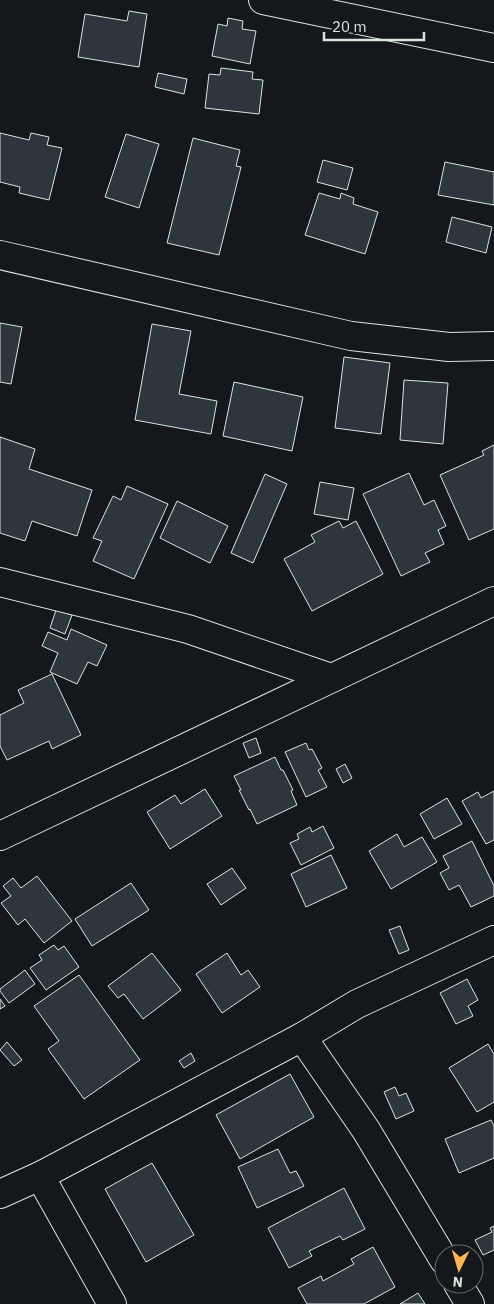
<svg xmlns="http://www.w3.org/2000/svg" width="494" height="1304" viewBox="0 0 494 1304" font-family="'IBM Plex Sans',sans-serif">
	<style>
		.building { fill: #2c363c; stroke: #d8e6dc }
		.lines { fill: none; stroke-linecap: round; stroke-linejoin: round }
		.street-casing { stroke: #d8e6dc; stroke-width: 30 }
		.secondary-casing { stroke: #d8e6dc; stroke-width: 30 }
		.street { stroke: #14181c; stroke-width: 28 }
		.secondary { stroke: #14181c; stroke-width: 28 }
	</style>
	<rect width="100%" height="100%" fill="#14181c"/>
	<g class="building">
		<path d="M129,11l18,3 -8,53 -61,-10 7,-43 42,7z"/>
		<path d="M228,18l15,3 -1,8 14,2 -6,33 -38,-8 6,-32 9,2z"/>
		<path d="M221,68l32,4 -1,7 11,1 -4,34 -54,-6 4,-34 11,1z"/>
		<path d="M158,73l29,6 -3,15 -29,-7z"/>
		<path d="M0,133l29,7 2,-7 18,4 -2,8 15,3 -13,52 -30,-7 1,-6 -20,-5z"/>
		<path d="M126,134l33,10 -20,64 -34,-11z"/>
		<path d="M193,138l47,12 -4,16 5,1 -22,88 -52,-12z"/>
		<path d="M323,160l30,8 -6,22 -30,-8z"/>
		<path d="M445,162l49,10v33l-56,-10z"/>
		<path d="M319,193l21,6 1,-6 13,5 -1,6 25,8 -13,42 -60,-19z"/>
		<path d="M452,217l40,10 -6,26 -40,-11z"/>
		<path d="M0,323l22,4 -11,57 -11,-2z"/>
		<path d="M152,324l39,7 -12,63 38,7 -6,33 -76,-14z"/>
		<path d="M344,357l46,6 -9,71 -46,-6z"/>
		<path d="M404,380l44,3 -5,61 -43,-4z"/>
		<path d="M234,382l69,15 -11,54 -69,-15z"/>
		<path d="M0,437l35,12 -6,20 63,21 -15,46 -45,-15 -7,20 -25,-8z"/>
		<path d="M494,445v84l-25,11 -29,-65 44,-20 -2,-4z"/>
		<path d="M409,473l15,32 10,-5 12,26 -8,4 6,14 -19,9 5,9 -29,14 -38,-82z"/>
		<path d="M265,474l22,10 -34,79 -22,-10z"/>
		<path d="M320,482l34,6 -6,32 -34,-6z"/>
		<path d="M127,486l41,18 -34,75 -41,-18 9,-20 -9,-3 20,-42 8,4z"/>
		<path d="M177,501l51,25 -18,37 -50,-25z"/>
		<path d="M339,521l4,7 13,-7 27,53 -71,37 -28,-52 31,-17 -4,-7z"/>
		<path d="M56,610l16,5 -7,19 -15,-6z"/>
		<path d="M71,629l36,16 -10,21 -9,-4 -11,22 -27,-12 8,-19 -16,-7 6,-14 19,8z"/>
		<path d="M52,674l29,61 -29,14 -3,-8 -42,19 -7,-14v-31l24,-12 -6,-13z"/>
		<path d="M256,738l5,15 -12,5 -6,-15z"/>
		<path d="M306,743l3,7 3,-1 10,19 -4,2 9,17 -21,10 -21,-45z"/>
		<path d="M275,757l6,13h2l10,20 -2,1 6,14 -40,19 -7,-15 -1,1 -10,-20h2l-7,-14z"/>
		<path d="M345,764l7,14 -9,5 -7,-14z"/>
		<path d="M205,789l17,27 -52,33 -23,-37 28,-17 6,9z"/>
		<path d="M494,791v49l-8,4 -24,-43 16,-9 3,6z"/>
		<path d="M447,798l15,26 -28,15 -14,-25z"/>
		<path d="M323,826l11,22 -33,17 -11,-22 9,-4 -2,-5 13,-7 2,5z"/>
		<path d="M397,834l7,13 18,-10 15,25 -46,27 -22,-38z"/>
		<path d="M472,841l22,45v10l-23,11 -12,-22 -10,5 -9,-17 9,-5 -6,-12z"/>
		<path d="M331,855l16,33 -41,19 -15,-33z"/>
		<path d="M232,868l14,20 -25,17 -14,-21z"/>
		<path d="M37,876l35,45 -28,22 -19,-24 -7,6 -17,-22 10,-7 -8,-10 10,-8 8,10z"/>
		<path d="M131,883l18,27 -57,36 -17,-27z"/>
		<path d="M400,926l9,24 -10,4 -10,-24z"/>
		<path d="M54,945l4,5 6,-4 15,21 -33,23 -16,-22 12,-8 -3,-5z"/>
		<path d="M152,953l29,37 -38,29 -19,-25 -6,4 -10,-12z"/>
		<path d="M227,953l14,22 7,-5 12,17 -38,26 -26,-39z"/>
		<path d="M25,970l10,14 -26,19 -9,-12v-2z"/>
		<path d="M79,975l61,85 -56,39 -36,-50 11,-8 -25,-35z"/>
		<path d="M467,979l11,21 -10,6 5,10 -17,8 -16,-31z"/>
		<path d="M0,999l5,7 -5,3z"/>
		<path d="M7,1042l15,18 -8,6 -14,-16z"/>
		<path d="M488,1044l6,10v48l-17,10 -28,-44z"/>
		<path d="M191,1053l4,8 -11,7 -5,-7z"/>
		<path d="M290,1074l24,43 -74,42 -24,-44z"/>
		<path d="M395,1087l4,9 7,-3 8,18 -18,8 -12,-27z"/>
		<path d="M491,1120l3,6v32l-35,15 -14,-34z"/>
		<path d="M278,1149l12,24 6,-2 8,15 -47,22 -19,-41z"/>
		<path d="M152,1163l42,72 -48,27 -41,-73z"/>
		<path d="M344,1188l21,41 -22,11 -3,-4 -31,15 3,5 -23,12 -21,-40z"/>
		<path d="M494,1226v24l-11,5 -8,-15 17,-8 -2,-4z"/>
		<path d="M373,1247l22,40 -31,17h-57l-9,-16 23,-12 2,5 31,-17 -3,-5z"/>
		<path d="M418,1293l7,11h-25z"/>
	</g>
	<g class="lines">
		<g class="street-casing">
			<g id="street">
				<path d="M263,0l231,48"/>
				<path d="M0,255l351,81 98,11 45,-1"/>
				<path d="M0,582l188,47 143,49"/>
				<path d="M302,1037l64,93 78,130"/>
				<path d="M40,1176l72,128"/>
				<path d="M0,1194l40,-18 262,-139 55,-33 137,-64"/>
				<path d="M458,1284l12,20"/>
			</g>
		</g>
		<g class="secondary-casing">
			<path id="secondary" d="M0,836l494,-235"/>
		</g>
		<use href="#street" class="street"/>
		<use href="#secondary" class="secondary"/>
	</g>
	<g transform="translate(459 1269) rotate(185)"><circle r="24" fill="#14181c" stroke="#626a69"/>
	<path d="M0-4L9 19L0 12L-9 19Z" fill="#ffb74d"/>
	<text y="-8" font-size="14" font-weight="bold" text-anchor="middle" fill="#d8e6dc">N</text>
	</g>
	<path d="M324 32v8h100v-8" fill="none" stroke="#d8e6dc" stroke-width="2.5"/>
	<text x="332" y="32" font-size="15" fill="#d8e6dc" stroke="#14181c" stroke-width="4" paint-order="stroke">20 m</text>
</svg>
